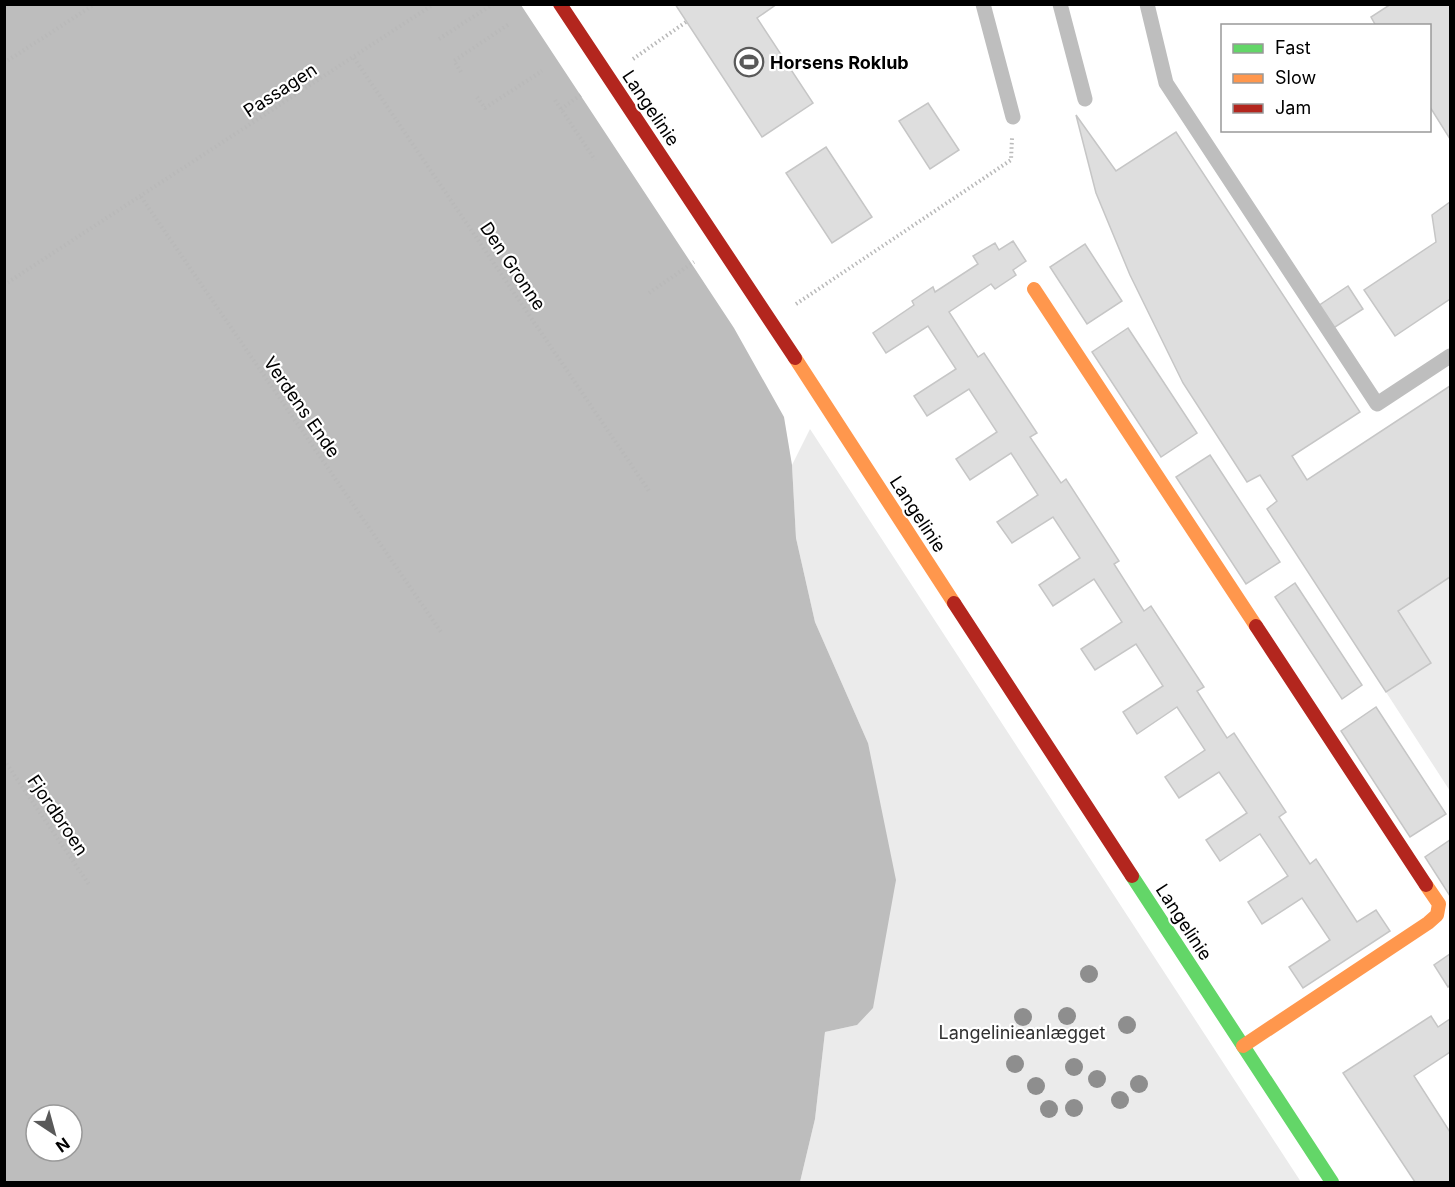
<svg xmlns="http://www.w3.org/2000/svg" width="1455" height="1187" viewBox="0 0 1455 1187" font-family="Inter,sans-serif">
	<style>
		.green { fill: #ebebeb }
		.water { fill: #bdbdbd; fill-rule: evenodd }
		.building { fill: #dedede; stroke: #c6c6c6; stroke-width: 1.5 }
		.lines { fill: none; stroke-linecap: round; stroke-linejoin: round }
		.path { stroke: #b9b9b9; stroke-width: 4; stroke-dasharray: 1.5 3; stroke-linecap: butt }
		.lane { stroke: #bebebe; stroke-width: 15 }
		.fast { stroke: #63d668; stroke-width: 14 }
		.slow { stroke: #ff974d; stroke-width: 14 }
		.jam { stroke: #b3261e; stroke-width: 14 }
		.tree { fill: #8e8e8e }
		.labels { text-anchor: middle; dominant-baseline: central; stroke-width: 4.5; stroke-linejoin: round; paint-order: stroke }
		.poi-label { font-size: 18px; font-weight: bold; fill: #000; stroke: #fff; text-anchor: start }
		.street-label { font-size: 18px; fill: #000; stroke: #fff }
		.park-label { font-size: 18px; fill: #313131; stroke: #fff }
	</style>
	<rect width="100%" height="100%" fill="#fff"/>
	<g class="green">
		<path d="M810,429l491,753h-501l15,-63 10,-87 32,-7 11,-282 -53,-121 -19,-84 -4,-73z"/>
		<path d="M1450,577v214l-64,-99 45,-29 -33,-52z"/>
	</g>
	<path class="water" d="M5,4l516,1 213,323 50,89 8,48 4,73 19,84 53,121 28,137 -23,128 -16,17 -32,7 -10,87 -15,63h-795zM36,1115h36v36h-36z"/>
	<g class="building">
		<path d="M675,4h102l-20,14 56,85 -51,34z"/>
		<path d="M1391,4h59v135l-20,-32v-81h-54l-5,-9z"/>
		<path d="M928,103l31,47 -29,19 -31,-48z"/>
		<path d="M1076,115l40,56 60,-39 184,280 -68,44 15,24 143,-94v191l-52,34 33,52 -45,29 -119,-183 10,-8 -17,-26 -13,7 -64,-99 -53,-108 -34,-82z"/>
		<path d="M826,147l46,70 -40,26 -46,-70z"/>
		<path d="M1450,202v97l-55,37 -31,-46 72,-48 -4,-27z"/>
		<path d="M1013,241l13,20 -13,9 3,5 -21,14 -4,-5 -42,28 29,45 6,-4 53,80 -7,4 31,46 5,-4 53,82 -5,3 30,47 7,-5 53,81 -7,4 30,47 7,-5 52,79 -7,5 31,47 6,-5 41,63 19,-12 14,21 -87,57 -14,-21 41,-27 -28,-42 -40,26 -14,-22 40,-26 -28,-42 -40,27 -14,-21 41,-27 -28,-41 -40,26 -14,-21 40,-27 -28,-43 -40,27 -14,-22 40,-26 -27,-42 -41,26 -14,-21 41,-27 -28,-43 -41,27 -14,-21 41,-27 -27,-41 -41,26 -15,-21 41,-27 -27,-42 -41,27 -14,-21 41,-27 -28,-43 -42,27 -13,-20 42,-27 -28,-43 -42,27 -13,-20 41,-28 -2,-4 21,-14 2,5 43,-28 -5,-8 22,-13 4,7z"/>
		<path d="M1085,244l37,57 -35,23 -37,-57z"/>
		<path d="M1348,286l15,23 -31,20 -14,-23z"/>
		<path d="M1128,328l69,105 -36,24 -69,-105z"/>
		<path d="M1210,455l70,107 -34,22 -70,-107z"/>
		<path d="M1295,583l67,102 -20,14 -67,-102z"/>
		<path d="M1376,707l70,107 -36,23 -69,-106z"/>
		<path d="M1450,840v56l-25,-39z"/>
		<path d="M1450,954v31l-2,2 -14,-22z"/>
		<path d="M1431,1016l7,11 12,-8v33l-36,24 36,56v50h-35l-72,-109z"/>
	</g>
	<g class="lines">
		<g class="path">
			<path d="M439,39l54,-35"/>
			<path d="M354,58l295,433"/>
			<path d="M633,59l53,-37"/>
			<path d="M4,63l91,-59"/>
			<path d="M461,72l-7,-11 55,-37"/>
			<path d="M477,97l8,11 57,-37"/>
			<path d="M555,100l40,60"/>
			<path d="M561,109l21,-15"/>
			<path d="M141,197l300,435"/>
			<path d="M4,285l430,-281"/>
			<path d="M649,293l45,-31"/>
			<path d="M796,304l215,-144 1,-22"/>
			<path d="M4,760l86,126"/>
		</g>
		<g class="lane">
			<path d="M983,4l30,113"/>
			<path d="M1060,4l25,95"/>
			<path d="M1147,4l19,79 211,321 73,-48"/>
		</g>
		<path class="fast" d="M1132,876l200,306"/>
		<g class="slow">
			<path d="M1034,289l222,337"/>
			<path d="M795,358l159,245"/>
			<path d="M1243,1046l185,-123 9,-8 2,-11 -13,-19"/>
		</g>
		<g class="jam">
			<path d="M560,4l235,354"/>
			<path d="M954,603l178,273"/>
			<path d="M1256,626l170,259"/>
		</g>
	</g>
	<g class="tree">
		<circle cx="1089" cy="974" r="9"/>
		<circle cx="1067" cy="1016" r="9"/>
		<circle cx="1023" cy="1017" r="9"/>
		<circle cx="1127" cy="1025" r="9"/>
		<circle cx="1015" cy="1064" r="9"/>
		<circle cx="1074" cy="1067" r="9"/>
		<circle cx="1097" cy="1079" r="9"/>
		<circle cx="1139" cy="1084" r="9"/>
		<circle cx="1036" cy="1086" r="9"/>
		<circle cx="1120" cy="1100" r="9"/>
		<circle cx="1074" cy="1108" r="9"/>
		<circle cx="1049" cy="1109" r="9"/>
	</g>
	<defs>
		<g id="stadium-ring" transform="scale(1.5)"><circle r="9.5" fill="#fff" stroke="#595959" stroke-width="1.5"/><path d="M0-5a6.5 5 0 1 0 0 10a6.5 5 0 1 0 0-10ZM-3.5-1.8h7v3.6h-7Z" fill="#595959"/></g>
	</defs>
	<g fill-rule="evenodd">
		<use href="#stadium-ring" x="749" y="62"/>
	</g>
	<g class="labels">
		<g class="poi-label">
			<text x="770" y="62">Horsens Roklub</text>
		</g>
		<g class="street-label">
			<text transform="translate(280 90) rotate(-33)">Passagen</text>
			<text transform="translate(651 108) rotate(56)">Langelinie</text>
			<text transform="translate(513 266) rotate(56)">Den Gronne</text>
			<text transform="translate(302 407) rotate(55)">Verdens Ende</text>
			<text transform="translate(918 514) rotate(57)">Langelinie</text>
			<text transform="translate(58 815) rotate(56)">Fjordbroen</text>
			<text transform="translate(1184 922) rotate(57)">Langelinie</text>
		</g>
		<g class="park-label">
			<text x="1022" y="1032">Langelinieanlægget</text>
		</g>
	</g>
	<rect width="1455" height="1187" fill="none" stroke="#000000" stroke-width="12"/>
	<rect x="1221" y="24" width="210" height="108" fill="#ffffff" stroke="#999999" stroke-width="1.5"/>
	<rect x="1233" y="44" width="30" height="9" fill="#63d668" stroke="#999999" stroke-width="1.5"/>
	<text x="1275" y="54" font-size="18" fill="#000000">Fast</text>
	<rect x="1233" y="74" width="30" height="9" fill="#ff974d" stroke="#999999" stroke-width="1.5"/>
	<text x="1275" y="84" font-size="18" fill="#000000">Slow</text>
	<rect x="1233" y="104" width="30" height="9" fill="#b3261e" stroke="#999999" stroke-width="1.5"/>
	<text x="1275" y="114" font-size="18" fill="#000000">Jam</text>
	<g transform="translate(54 1133) rotate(144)"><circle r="28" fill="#ffffff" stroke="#999999" stroke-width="1.5"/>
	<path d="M0-4.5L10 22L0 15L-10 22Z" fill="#595959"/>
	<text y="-9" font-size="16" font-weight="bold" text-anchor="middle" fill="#000000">N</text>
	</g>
</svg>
